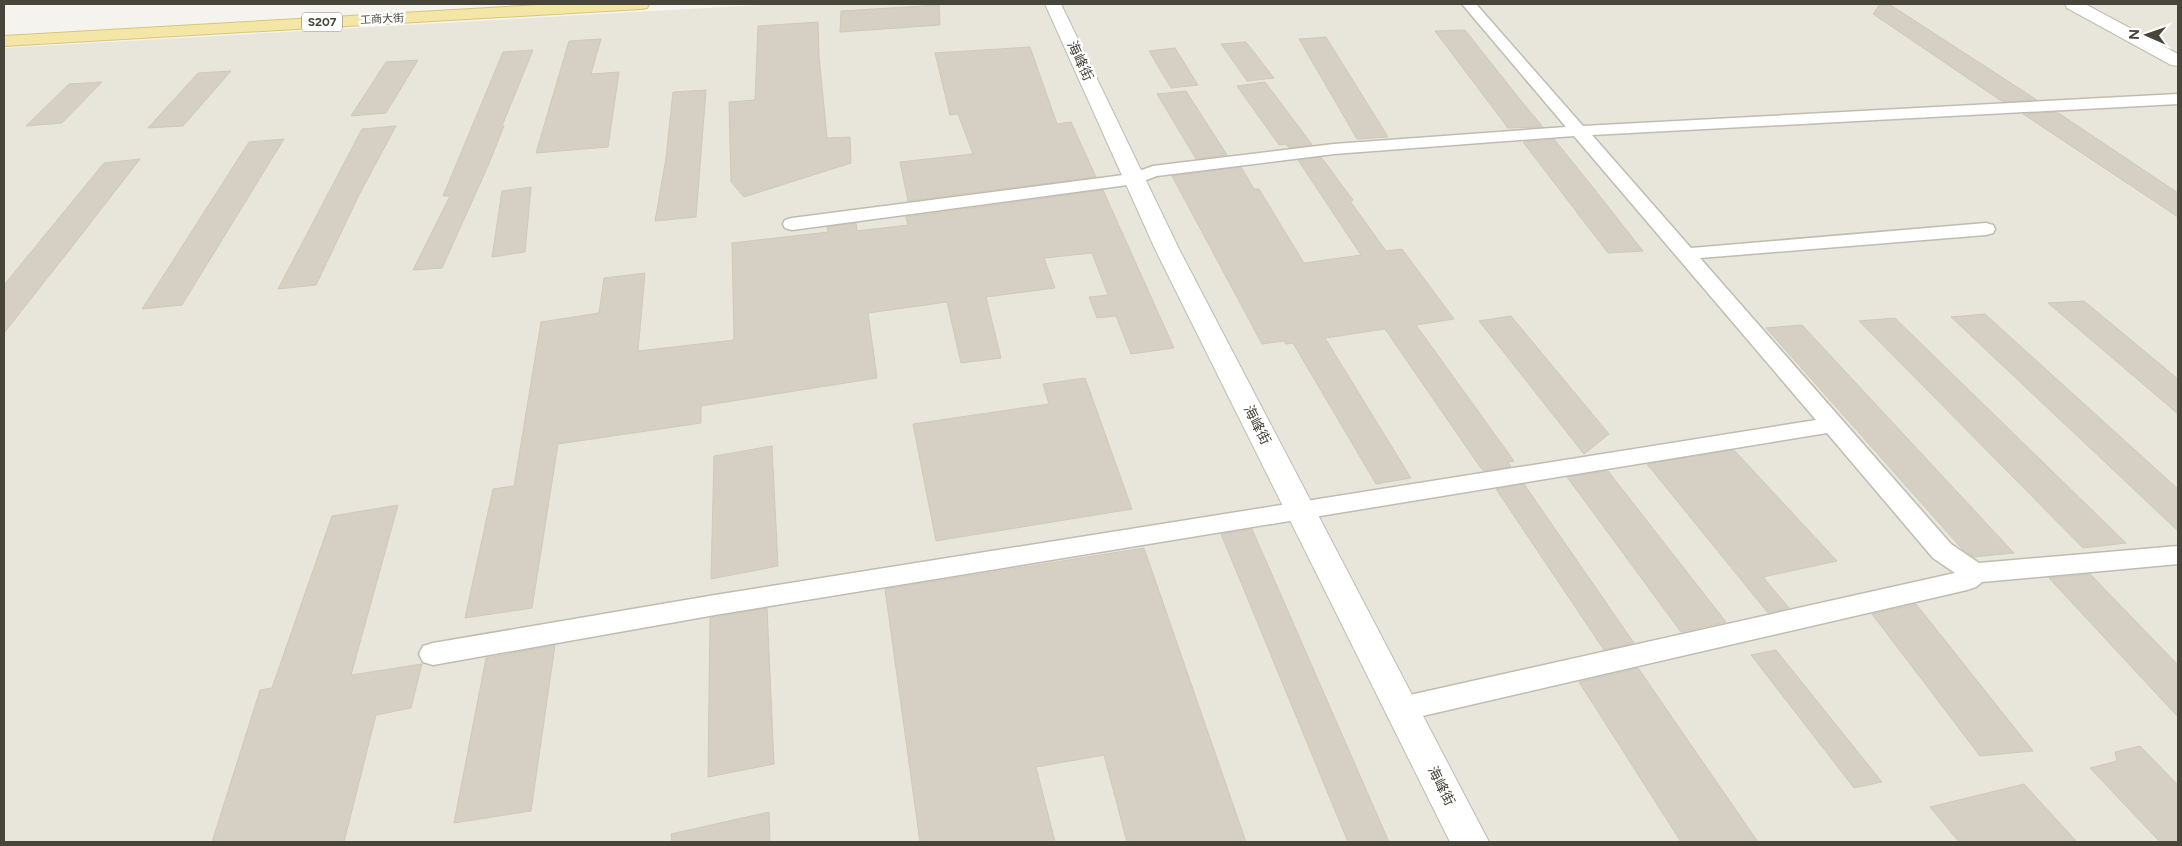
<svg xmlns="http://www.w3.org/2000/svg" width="2182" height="846" viewBox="0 0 2182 846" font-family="Figtree,'Noto Sans SC',sans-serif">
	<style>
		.residential { fill: #e8e5db }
		.building { fill: #d5d0c3; stroke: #cfc9b7 }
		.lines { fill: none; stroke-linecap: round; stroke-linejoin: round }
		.minor-casing { stroke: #bfbcb0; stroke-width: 3 }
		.tertiary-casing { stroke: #bfbcb0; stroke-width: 2 }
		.primary-casing { stroke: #d8c678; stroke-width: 2 }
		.minor { fill: #fff; fill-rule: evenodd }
		.tertiary { fill: #fff; fill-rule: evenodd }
		.primary { fill: #f4e6a7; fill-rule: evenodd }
		.labels { text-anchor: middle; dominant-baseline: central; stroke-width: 5; stroke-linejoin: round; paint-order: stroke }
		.far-street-label { font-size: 11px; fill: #48453b; stroke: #fff }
		.shield { fill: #fff; stroke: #7f7d76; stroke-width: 1 }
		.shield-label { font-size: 12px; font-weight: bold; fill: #48453b }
		.street-label { font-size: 14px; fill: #48453b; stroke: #fff }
	</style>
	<rect width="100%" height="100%" fill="#f5f3ed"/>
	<path class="residential" d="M777,4h1401v838h-2174v-794z"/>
	<g class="building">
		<path d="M1880,4h9l148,96 -34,2 -130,-88z"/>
		<path d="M939,5l1,20 -100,7 1,-21z"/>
		<path d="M818,22l1,34 8,82 23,-1 1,26 -107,34 -13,-15 -2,-80 26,-2 3,-74z"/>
		<path d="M1465,30l57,72 21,25 -35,1 -73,-97z"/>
		<path d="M1326,37l62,100 -31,2 -58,-100z"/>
		<path d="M601,39l-10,35 28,-2 -11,75 -72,6 33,-112z"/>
		<path d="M1246,42l28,36 -27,3 -26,-37z"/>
		<path d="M1030,47l27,77 14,-2 25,55 -188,24 -8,-39 73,-8 -15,-40 -8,1 -15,-62z"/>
		<path d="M1175,48l23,37 -27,3 -22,-37z"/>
		<path d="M533,50l-31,76h2l-16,40 -46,102 -29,2 37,-74h-7l60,-144z"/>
		<path d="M418,60l-32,53 -35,3 35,-54z"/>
		<path d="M231,71l-48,55 -35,2 50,-55z"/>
		<path d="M102,82l-40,41 -36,3 43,-42z"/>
		<path d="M1265,82l46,61 1,2 -23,3 -3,-4 -7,1 -42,-59z"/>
		<path d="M706,90l-10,127 -41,4 11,-63 7,-66z"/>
		<path d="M1186,91l41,64 -31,4 -39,-65z"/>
		<path d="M2057,112l121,81v24l-155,-103z"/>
		<path d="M396,126l-36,67 -44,92 -38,4 84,-160z"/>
		<path d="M284,139l-102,166 -40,4 107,-167z"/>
		<path d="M1554,139l41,51 48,61 -35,2 -85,-111z"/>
		<path d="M1321,157l32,43 -3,1 36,50 16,-2 52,70 -38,6 98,136 -6,1 3,5 -27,4 -4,-4 -95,-138 -60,9 86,140 -35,6 -83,-141 -7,1 -2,-3 -22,3 -90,-168 69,-9 13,22h5l45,74 57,-8 -63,-95z"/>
		<path d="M140,159l-69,89 -67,85v-48l100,-122z"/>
		<path d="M531,187l-6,65 -33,5 10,-66z"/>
		<path d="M1103,190l71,158 -43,6 -15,-38 -19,2 -8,-21 19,-2 -16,-42 -48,5 11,30 -69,9 15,61 -40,5 -14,-61 -79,11 9,65 -176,28v17l-143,21 -26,164 -67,10 28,-129 21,-3 27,-164 58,-9 5,-35 41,-5 -7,78 96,-11 -2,-97 96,-11 -1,-5 29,-4 1,8 51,-6 -2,-8z"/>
		<path d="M2084,301l94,78v35l-130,-111z"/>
		<path d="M1985,314l193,175v42l-227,-214z"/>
		<path d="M1511,316l98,118 -25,20 -105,-133z"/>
		<path d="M1895,318l231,225 -43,5 -224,-227z"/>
		<path d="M1802,325l212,228 -40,4 -11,-7 -197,-222z"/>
		<path d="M1085,378l47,131 -196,32 -23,-117 136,-20 -6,-20z"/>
		<path d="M772,446l6,120 -67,13 3,-123z"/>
		<path d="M1734,450l103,111 -74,16 26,31 -21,5 -121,-149z"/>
		<path d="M1608,471l118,151 -45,10 -114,-155z"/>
		<path d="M1524,484l110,159 -30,7 -108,-161z"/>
		<path d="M398,505l-47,170 71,-11 -11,44 -35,7 -32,127h-132l48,-152 12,-2 60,-172z"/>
		<path d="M1252,529l137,313h-41l-127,-308z"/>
		<path d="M1144,548l102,294h-119l-23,-87 -68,12 19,75h-135l-35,-253z"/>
		<path d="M2090,574l88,91v52l-129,-139z"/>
		<path d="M1916,604l117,147 -53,5 -108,-142z"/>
		<path d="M767,608l7,156 -66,13 2,-159z"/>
		<path d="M555,645l-24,166 -77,12 32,-165z"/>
		<path d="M1776,650l106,132 -28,6 -103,-133z"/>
		<path d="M1638,668l120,174h-77l-102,-160z"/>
		<path d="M2140,746l38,39v57h-18l-70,-74 27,-7 -2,-9z"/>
		<path d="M2024,784l53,58h-118l-29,-35z"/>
		<path d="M769,812l1,30h-98l-1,-8z"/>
	</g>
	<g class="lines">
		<g class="minor-casing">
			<path id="minor" d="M1462,4h14l107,122 595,-32v10l-586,31 99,113 295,-25 7,2 2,4 -2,4 -7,2 -286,23 251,286 28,19 199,-17v18l-196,18 -6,5 -9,3 -566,131 -10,-4 -4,-8 4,-8 10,-4 554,-124 -22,-15 -106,-125 -1112,182 -282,50 -10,-3 -4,-8 4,-8 10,-3 282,-48 1101,-175 -242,-284 -240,18 -177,22 -22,8 -343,46 -7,-2 -2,-4 2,-4 7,-2 339,-44 22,-8 181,-22 232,-17z"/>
		</g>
		<g class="tertiary-casing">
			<g id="tertiary">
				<path d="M1045,4h16l118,245 310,593h-39l-295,-593z"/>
				<path d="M2065,4h20l93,50v12l-7,-1 -104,-57z"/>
			</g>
		</g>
		<g class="primary-casing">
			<path id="primary" d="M557,4h92l-2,4 -6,1 -637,37v-10z"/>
		</g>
		<use href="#minor" class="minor"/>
		<use href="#tertiary" class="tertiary"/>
		<use href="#primary" class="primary"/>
	</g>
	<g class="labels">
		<g class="far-street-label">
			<text transform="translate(382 19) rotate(-3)">工商大街</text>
		</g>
		<rect class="shield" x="302" y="12.5" width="40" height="19" rx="4"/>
		<g class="shield-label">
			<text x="322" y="22">S207</text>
		</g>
		<g class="street-label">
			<text transform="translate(1080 61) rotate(65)">海峰街</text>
			<text transform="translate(1257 425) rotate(63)">海峰街</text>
			<text transform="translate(1441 786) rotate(63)">海峰街</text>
		</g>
	</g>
	<rect width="2182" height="846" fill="none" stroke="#48453b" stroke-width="10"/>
	<g transform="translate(2147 35) rotate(272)" stroke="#ffffff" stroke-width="4" paint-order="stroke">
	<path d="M0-4L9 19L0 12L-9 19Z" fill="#48453b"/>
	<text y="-8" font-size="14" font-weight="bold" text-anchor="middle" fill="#48453b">N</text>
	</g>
</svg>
